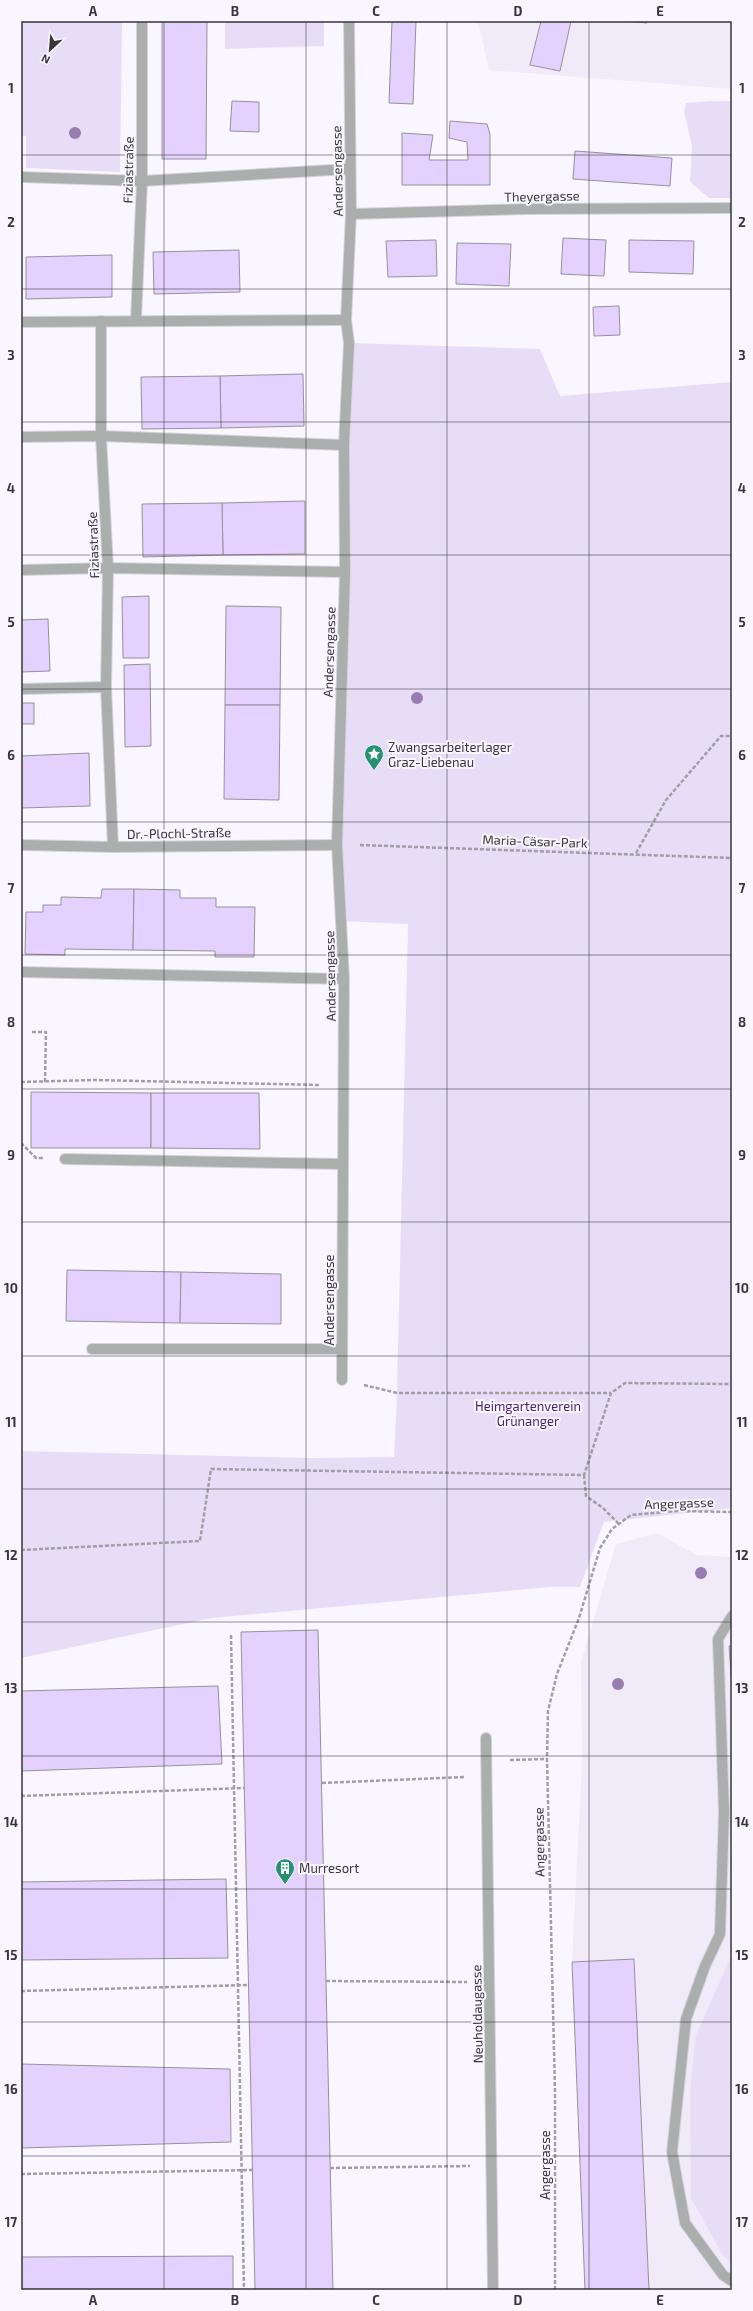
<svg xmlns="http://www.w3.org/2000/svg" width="753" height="2311" viewBox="0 0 753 2311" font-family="'Exo 2',sans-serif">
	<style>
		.built { fill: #f0eaf9 }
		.green { fill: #e8ddf7 }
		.building { fill: #e4d1fe; stroke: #959299 }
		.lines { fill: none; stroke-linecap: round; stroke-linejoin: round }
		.lane-casing { stroke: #d7d3db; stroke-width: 12 }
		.street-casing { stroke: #d7d3db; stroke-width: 12 }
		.path { stroke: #a19ea4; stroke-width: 2.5; stroke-dasharray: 4 2; stroke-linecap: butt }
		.lane { stroke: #aaaeac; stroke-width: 10 }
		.street { stroke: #aaaeac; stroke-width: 10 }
		.tree { fill: #987eaf }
		.grid { fill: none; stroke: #383639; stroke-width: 1; stroke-opacity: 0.55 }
		.labels { text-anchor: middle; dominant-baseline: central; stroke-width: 4; stroke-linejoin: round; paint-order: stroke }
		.street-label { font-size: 13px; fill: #383639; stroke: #faf6ff }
		.poi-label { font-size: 13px; fill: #383639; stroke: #faf6ff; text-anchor: start }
		.park-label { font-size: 13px; fill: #471b6e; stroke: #faf6ff }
		.neatline { fill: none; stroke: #383639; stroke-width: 1.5 }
		.grid-label { font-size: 13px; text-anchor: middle; font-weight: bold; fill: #383639 }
	</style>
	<rect width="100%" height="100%" fill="#faf6ff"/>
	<g class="built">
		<path d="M478,21h254v68l-243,-19z"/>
		<path d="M657,1533l40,22 35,2v733h-147l-13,-328 10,-199 -1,-101 35,-118z"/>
	</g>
	<g class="green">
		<path d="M21,21h101l-2,151 -94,-4v-32h-5z"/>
		<path d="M225,21h99v25l-99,3z"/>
		<path d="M711,101h21v97h-23l-19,-16 2,-36 -8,-34 2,-9z"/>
		<path d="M349,343l191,6 20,47 172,-14v1126l-128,14 -24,65h-30l-338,31 -191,40v-207l289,7 84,-1 3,-64 11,-469 -67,-3 -4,-76z"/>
		<path d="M731,1957h1v306l-10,-9 -31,-56 -1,-106 6,-57z"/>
	</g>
	<g class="building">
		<path d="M162,21h45l-1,138h-44z"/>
		<path d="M392,21h24l-3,83 -24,-1z"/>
		<path d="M541,21h30l-11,50 -30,-6z"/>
		<path d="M625,21h22v2z"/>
		<path d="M232,101l27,1v30l-29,-1z"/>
		<path d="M450,121l37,3 3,10v51h-88v-52l31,2 -4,25h39l-1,-18 -18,-4z"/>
		<path d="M575,151l97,7 -2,28 -97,-7z"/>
		<path d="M563,238l43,2 -2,36 -43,-2z"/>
		<path d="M436,240l1,36 -49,1 -2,-36z"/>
		<path d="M629,240l65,1 -1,33 -64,-2z"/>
		<path d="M457,243l54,1 -2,42 -53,-2z"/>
		<path d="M239,250l1,42 -86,2 -1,-42z"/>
		<path d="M112,255v42l-86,2v-42z"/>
		<path d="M619,306l1,29 -26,1 -1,-29z"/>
		<path d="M303,374l1,52 -83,2 -1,-52z"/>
		<path d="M220,376l1,52 -79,1 -1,-52z"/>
		<path d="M305,501v53l-82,1 -1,-52z"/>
		<path d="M222,503l1,52 -80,2 -1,-53z"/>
		<path d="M149,596v62h-26l-1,-61z"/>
		<path d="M226,606l55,1 -1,98h-55z"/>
		<path d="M48,619l2,52 -29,1v-52z"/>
		<path d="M150,664l1,82 -26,1 -1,-82z"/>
		<rect x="21" y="703" width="13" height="21"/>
		<path d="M225,705h55l-1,95 -55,-1z"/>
		<path d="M89,753l1,53 -69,2v-52z"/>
		<path d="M102,889h32l-1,61 -68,-1v6l-40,-1 1,-42h17v-7h18v-8l40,1z"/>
		<path d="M134,889l46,1v8h36v9h39l-1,50h-39v-6l-82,-1z"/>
		<path d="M31,1092l120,1v55h-120z"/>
		<path d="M151,1093h108l1,56 -109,-1z"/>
		<path d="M67,1270l114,2 -1,51 -114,-2z"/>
		<path d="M181,1272l100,2v50l-101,-1z"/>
		<path d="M318,1630l15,660h-78l-14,-658z"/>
		<path d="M729,1646h3v40z"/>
		<path d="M218,1686l4,78 -201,7v-80z"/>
		<path d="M226,1879l2,79 -207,2v-78z"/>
		<path d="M634,1959l15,331h-64l-13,-328z"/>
		<path d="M21,2064l209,5 1,73 -210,6z"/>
		<path d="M233,2256v34h-212v-33z"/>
	</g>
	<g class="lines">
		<g class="lane-casing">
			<g id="lane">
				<path d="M21,177l121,4 207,-12"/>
				<path d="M21,437l80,-1 243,9"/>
				<path d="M21,570l87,-2 237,4"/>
				<path d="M21,689l85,-2"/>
				<path d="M21,972l323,7"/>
				<path d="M65,1159l278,5"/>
				<path d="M92,1349h250"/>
				<path d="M732,1616l-14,23 6,173 -4,122 -15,32 -19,53 -14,133 13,71 38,52 9,6"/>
			</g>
		</g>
		<g class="street-casing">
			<g id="street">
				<path d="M351,214l175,-5 206,-1"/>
				<path d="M136,320l6,-139v-160"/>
				<path d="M101,321v115l7,132 -2,119 7,160"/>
				<path d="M21,322l325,-2"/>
				<path d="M21,845l92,2 224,-2"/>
				<path d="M342,1380l2,-401 -7,-134 8,-273 -1,-127 5,-102 -3,-23 5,-106 -2,-193"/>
				<path d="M486,1738l7,552"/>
			</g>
		</g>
		<g class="path">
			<path d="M360,845l372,13"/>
			<path d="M636,853l30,-53 55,-64h11"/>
			<path d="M32,1032h14l-1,50"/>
			<path d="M21,1082l73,-2 226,5"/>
			<path d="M21,1143l15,15h8"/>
			<path d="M364,1385l33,8h214"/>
			<path d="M584,1475l2,21 17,12 16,16"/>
			<path d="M21,1550l179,-9 11,-72 373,6 27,-82 14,-10 104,1"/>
			<path d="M231,1635l13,655"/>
			<path d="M510,1760l37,-1"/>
			<path d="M322,1783l143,-6"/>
			<path d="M21,1796l223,-8"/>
			<path d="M326,1981l141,1"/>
			<path d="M21,1991l228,-6"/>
			<path d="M330,2168l140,-2"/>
			<path d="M21,2174l232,-4"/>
			<path d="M555,2290v-198l-8,-333 1,-48 9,-37 22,-56 21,-70 12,-19 19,-14 45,-4 56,1"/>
		</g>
		<use href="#lane" class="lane"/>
		<use href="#street" class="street"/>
	</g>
	<g class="tree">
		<circle cx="75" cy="133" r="6"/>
		<circle cx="417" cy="698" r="6"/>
		<circle cx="701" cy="1573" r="6"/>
		<circle cx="618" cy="1684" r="6"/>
	</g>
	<path class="grid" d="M164,21v2269M306,21v2269M447,21v2269M589,21v2269M21,155h711M21,289h711M21,422h711M21,555h711M21,689h711M21,822h711M21,955h711M21,1089h711M21,1222h711M21,1356h711M21,1489h711M21,1622h711M21,1756h711M21,1889h711M21,2022h711M21,2156h711"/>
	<defs>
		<g id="sight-pin" transform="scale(1)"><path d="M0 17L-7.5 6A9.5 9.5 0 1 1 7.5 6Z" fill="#279271" stroke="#faf6ff"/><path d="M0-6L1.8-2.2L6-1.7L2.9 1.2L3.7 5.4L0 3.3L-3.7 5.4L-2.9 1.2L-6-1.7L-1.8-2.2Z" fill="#fff"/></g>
		<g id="building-pin" transform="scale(1)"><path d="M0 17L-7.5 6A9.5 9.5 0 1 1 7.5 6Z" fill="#279271" stroke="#faf6ff"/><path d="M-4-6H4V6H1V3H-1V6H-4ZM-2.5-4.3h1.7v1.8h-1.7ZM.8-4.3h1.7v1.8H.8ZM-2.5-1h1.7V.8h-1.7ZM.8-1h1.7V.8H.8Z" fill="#fff"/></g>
	</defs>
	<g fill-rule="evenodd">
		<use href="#sight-pin" x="374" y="754"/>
		<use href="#building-pin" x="285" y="1868"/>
	</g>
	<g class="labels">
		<g class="street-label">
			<text transform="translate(128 170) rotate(-89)">Fiziastraße</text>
			<text transform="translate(337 171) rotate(-91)">Andersengasse</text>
			<text transform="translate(542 196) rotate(-1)">Theyergasse</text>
			<text transform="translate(93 545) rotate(-92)">Fiziastraße</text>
			<text transform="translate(329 652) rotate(-88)">Andersengasse</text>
			<text transform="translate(179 833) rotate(-1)">Dr.-Plochl-Straße</text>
			<text transform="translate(535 841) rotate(2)">Maria-Cäsar-Park</text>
			<text transform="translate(330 976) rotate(-91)">Andersengasse</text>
			<text transform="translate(329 1300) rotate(-90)">Andersengasse</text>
			<text transform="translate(679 1503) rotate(-2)">Angergasse</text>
			<text transform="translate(539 1842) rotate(-91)">Angergasse</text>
			<text transform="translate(477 2014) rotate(-91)">Neuholdaugasse</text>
			<text transform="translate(545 2165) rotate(-90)">Angergasse</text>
		</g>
		<g class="poi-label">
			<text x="388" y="747">Zwangsarbeiterlager<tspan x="388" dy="15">Graz-Liebenau</tspan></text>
			<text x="299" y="1868">Murresort</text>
		</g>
		<g class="park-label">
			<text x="528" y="1406">Heimgartenverein<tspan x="528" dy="15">Grünanger</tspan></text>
		</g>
	</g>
	<rect width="753" height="2311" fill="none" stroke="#faf6ff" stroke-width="44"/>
	<g transform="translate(50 50) rotate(206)" stroke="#faf6ff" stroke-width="3" paint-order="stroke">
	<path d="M0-3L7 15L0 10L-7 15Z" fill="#383639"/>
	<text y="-6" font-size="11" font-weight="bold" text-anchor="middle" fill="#383639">N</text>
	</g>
	<rect x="22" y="22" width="709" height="2267" class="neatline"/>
	<g class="grid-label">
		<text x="93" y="16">A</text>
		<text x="235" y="16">B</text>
		<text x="376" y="16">C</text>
		<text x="518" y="16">D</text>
		<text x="660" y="16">E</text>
		<text x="11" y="93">1</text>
		<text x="742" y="93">1</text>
		<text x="11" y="227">2</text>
		<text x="742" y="227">2</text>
		<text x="11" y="360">3</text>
		<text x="742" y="360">3</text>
		<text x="11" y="493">4</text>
		<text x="742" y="493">4</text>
		<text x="11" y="627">5</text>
		<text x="742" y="627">5</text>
		<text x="11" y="760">6</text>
		<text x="742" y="760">6</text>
		<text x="11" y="893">7</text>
		<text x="742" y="893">7</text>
		<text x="11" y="1027">8</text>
		<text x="742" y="1027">8</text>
		<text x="11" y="1160">9</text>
		<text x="742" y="1160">9</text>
		<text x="11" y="1293">10</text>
		<text x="742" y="1293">10</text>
		<text x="11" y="1427">11</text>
		<text x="742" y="1427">11</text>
		<text x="11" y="1560">12</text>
		<text x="742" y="1560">12</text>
		<text x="11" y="1693">13</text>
		<text x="742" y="1693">13</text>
		<text x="11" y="1827">14</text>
		<text x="742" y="1827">14</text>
		<text x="11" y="1960">15</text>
		<text x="742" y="1960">15</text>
		<text x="11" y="2094">16</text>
		<text x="742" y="2094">16</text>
		<text x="11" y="2227">17</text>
		<text x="742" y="2227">17</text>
		<text x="93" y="2305">A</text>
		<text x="235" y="2305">B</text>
		<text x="376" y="2305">C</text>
		<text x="518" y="2305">D</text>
		<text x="660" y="2305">E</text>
	</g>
</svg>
